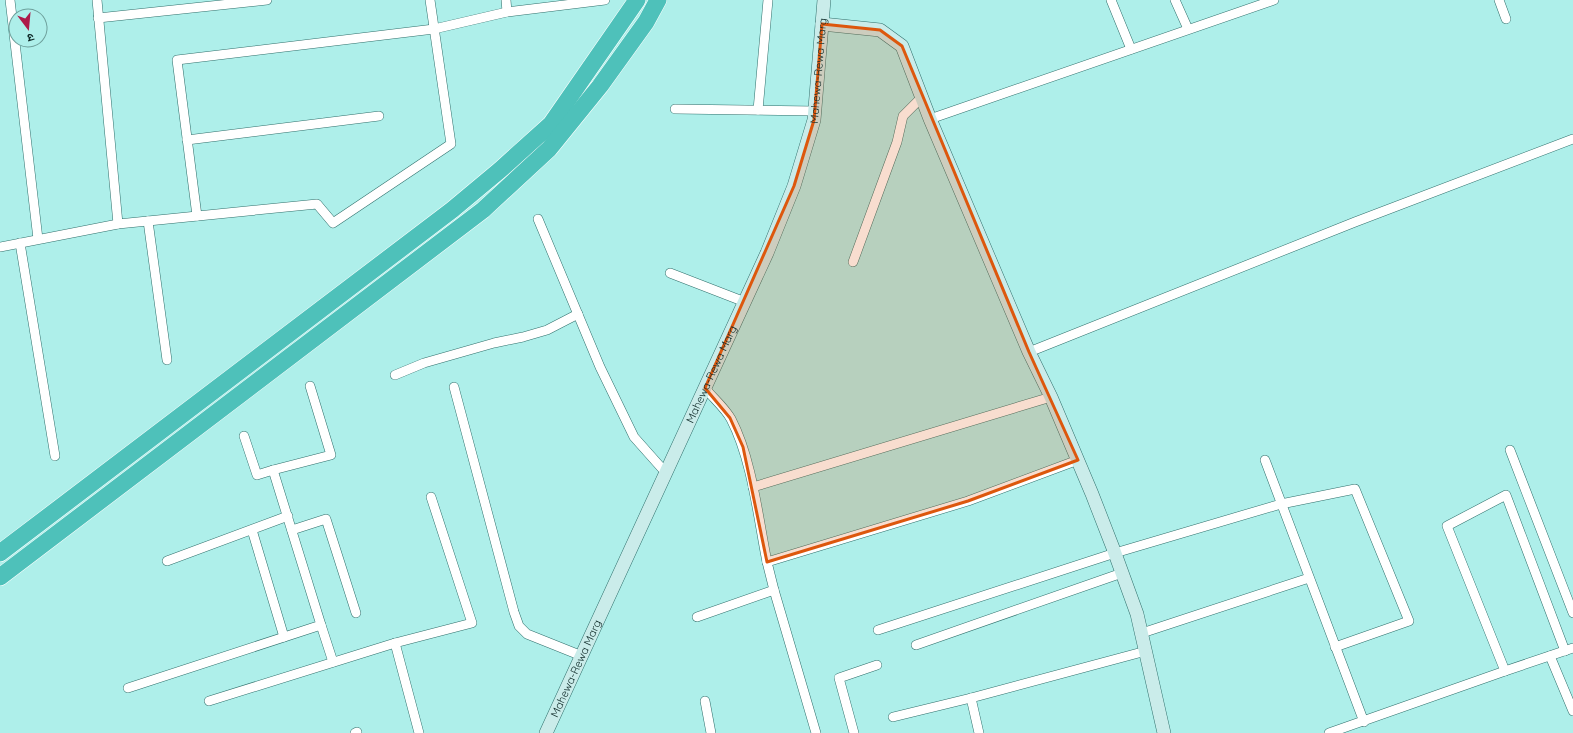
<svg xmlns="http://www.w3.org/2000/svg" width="1573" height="733" viewBox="0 0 1573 733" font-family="Quicksand,'Noto Sans Devanagari',sans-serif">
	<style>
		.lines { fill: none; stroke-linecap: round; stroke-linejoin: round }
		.street-casing { stroke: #30706c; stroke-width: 10 }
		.secondary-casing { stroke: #30706c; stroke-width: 14 }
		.highway-casing { stroke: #fff; stroke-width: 18 }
		.street { stroke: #fff; stroke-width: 9 }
		.secondary { stroke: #caecea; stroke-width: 13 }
		.highway { stroke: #4ec1ba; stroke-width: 17 }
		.marked { fill: #dd570d; fill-opacity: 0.2; stroke: #dd570d; stroke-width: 3; stroke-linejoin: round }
		.labels { text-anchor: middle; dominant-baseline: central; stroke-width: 4; stroke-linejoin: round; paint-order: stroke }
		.street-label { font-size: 11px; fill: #0f2a28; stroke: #aeefea }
	</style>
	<rect width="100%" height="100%" fill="#aeefea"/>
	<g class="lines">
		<g class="street-casing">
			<g id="street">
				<path d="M10,0l28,239"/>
				<path d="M97,0l21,224"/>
				<path d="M506,0l1,12"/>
				<path d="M1111,0l20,49"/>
				<path d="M1175,0l13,29"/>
				<path d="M1499,0l7,19"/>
				<path d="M98,18l169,-18"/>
				<path d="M675,109l140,2"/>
				<path d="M758,110l10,-110"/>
				<path d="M930,119l344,-119"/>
				<path d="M187,140l192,-24"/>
				<path d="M197,216l-20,-156 257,-31 73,-17 98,-12"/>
				<path d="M538,219l62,148 34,70 32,36"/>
				<path d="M148,221l19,139"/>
				<path d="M20,243l35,213"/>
				<path d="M0,247l118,-23 199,-20 16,19 118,-79 -21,-144"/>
				<path d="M853,262l44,-120 6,-26 19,-19"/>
				<path d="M670,273l75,29"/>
				<path d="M1029,352l326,-130 218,-83"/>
				<path d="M395,375l29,-12 70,-20 29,-6 24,-7 31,-16"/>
				<path d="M454,387l60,225 5,14 8,8 55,22"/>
				<path d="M705,388c8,10 20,20 26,31 21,40 27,98 36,143"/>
				<path d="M1510,450l63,163"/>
				<path d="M1265,460l99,262"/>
				<path d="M273,470l58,-15 -21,-69"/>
				<path d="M753,487l298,-90"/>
				<path d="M252,530l32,107"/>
				<path d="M292,530l34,-11 30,94"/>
				<path d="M167,561l121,-45"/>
				<path d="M697,617l77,-27"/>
				<path d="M321,625l12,37"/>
				<path d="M878,630l237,-77 166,-49 74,-15 54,132 -74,26"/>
				<path d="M1142,633l167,-55"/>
				<path d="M395,643l24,90"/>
				<path d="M916,645l206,-72"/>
				<path d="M1550,656l23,55"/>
				<path d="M1505,671l-58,-145 59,-31 59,156"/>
				<path d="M128,688l193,-63 -48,-155 -16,5 -13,-39"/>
				<path d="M971,698l8,35"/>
				<path d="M209,701l186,-58 77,-20 -41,-126"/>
				<path d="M705,701l6,32"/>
				<path d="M893,717l78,-19 175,-47"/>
				<path d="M355,733l2,-1"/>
				<path d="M816,733l-42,-143 -7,-28 201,-61 110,-41"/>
				<path d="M854,733l-15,-55 38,-13"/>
				<path d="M1329,733l176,-62 68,-23"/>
			</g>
		</g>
		<g class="secondary-casing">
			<g id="secondary">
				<path d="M822,24l58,6 22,16 28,73 99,233 22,45 41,97 21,54 24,66 27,119"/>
				<path id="s1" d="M546,733l221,-480 27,-67 20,-66 10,-120"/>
			</g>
		</g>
		<g class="highway-casing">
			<g id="highway">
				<path d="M0,553l452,-343 48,-40 51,-46 86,-124"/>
				<path d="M0,577l483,-367 66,-61 51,-63 46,-64 12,-22"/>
			</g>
		</g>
		<use href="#street" class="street"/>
		<use href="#secondary" class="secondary"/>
		<use href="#highway" class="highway"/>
	</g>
	<path class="marked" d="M822,24l58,6 22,16 127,306 49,108 -110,41 -201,61 -24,-115 -13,-29 -25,-30 89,-202 20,-66z"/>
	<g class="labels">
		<g class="street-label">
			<text stroke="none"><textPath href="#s1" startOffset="719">Mahewa-Rewa Marg</textPath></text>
			<text stroke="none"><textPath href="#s1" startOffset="395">Mahewa-Rewa Marg</textPath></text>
			<text stroke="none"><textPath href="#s1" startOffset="71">Mahewa-Rewa Marg</textPath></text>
		</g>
	</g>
	<g transform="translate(28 28) rotate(164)"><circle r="19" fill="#aeefea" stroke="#6ea09c"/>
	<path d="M0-3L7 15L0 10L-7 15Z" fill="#ad1a49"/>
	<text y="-6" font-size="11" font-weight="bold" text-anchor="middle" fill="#0f2a28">उ</text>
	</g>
</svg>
